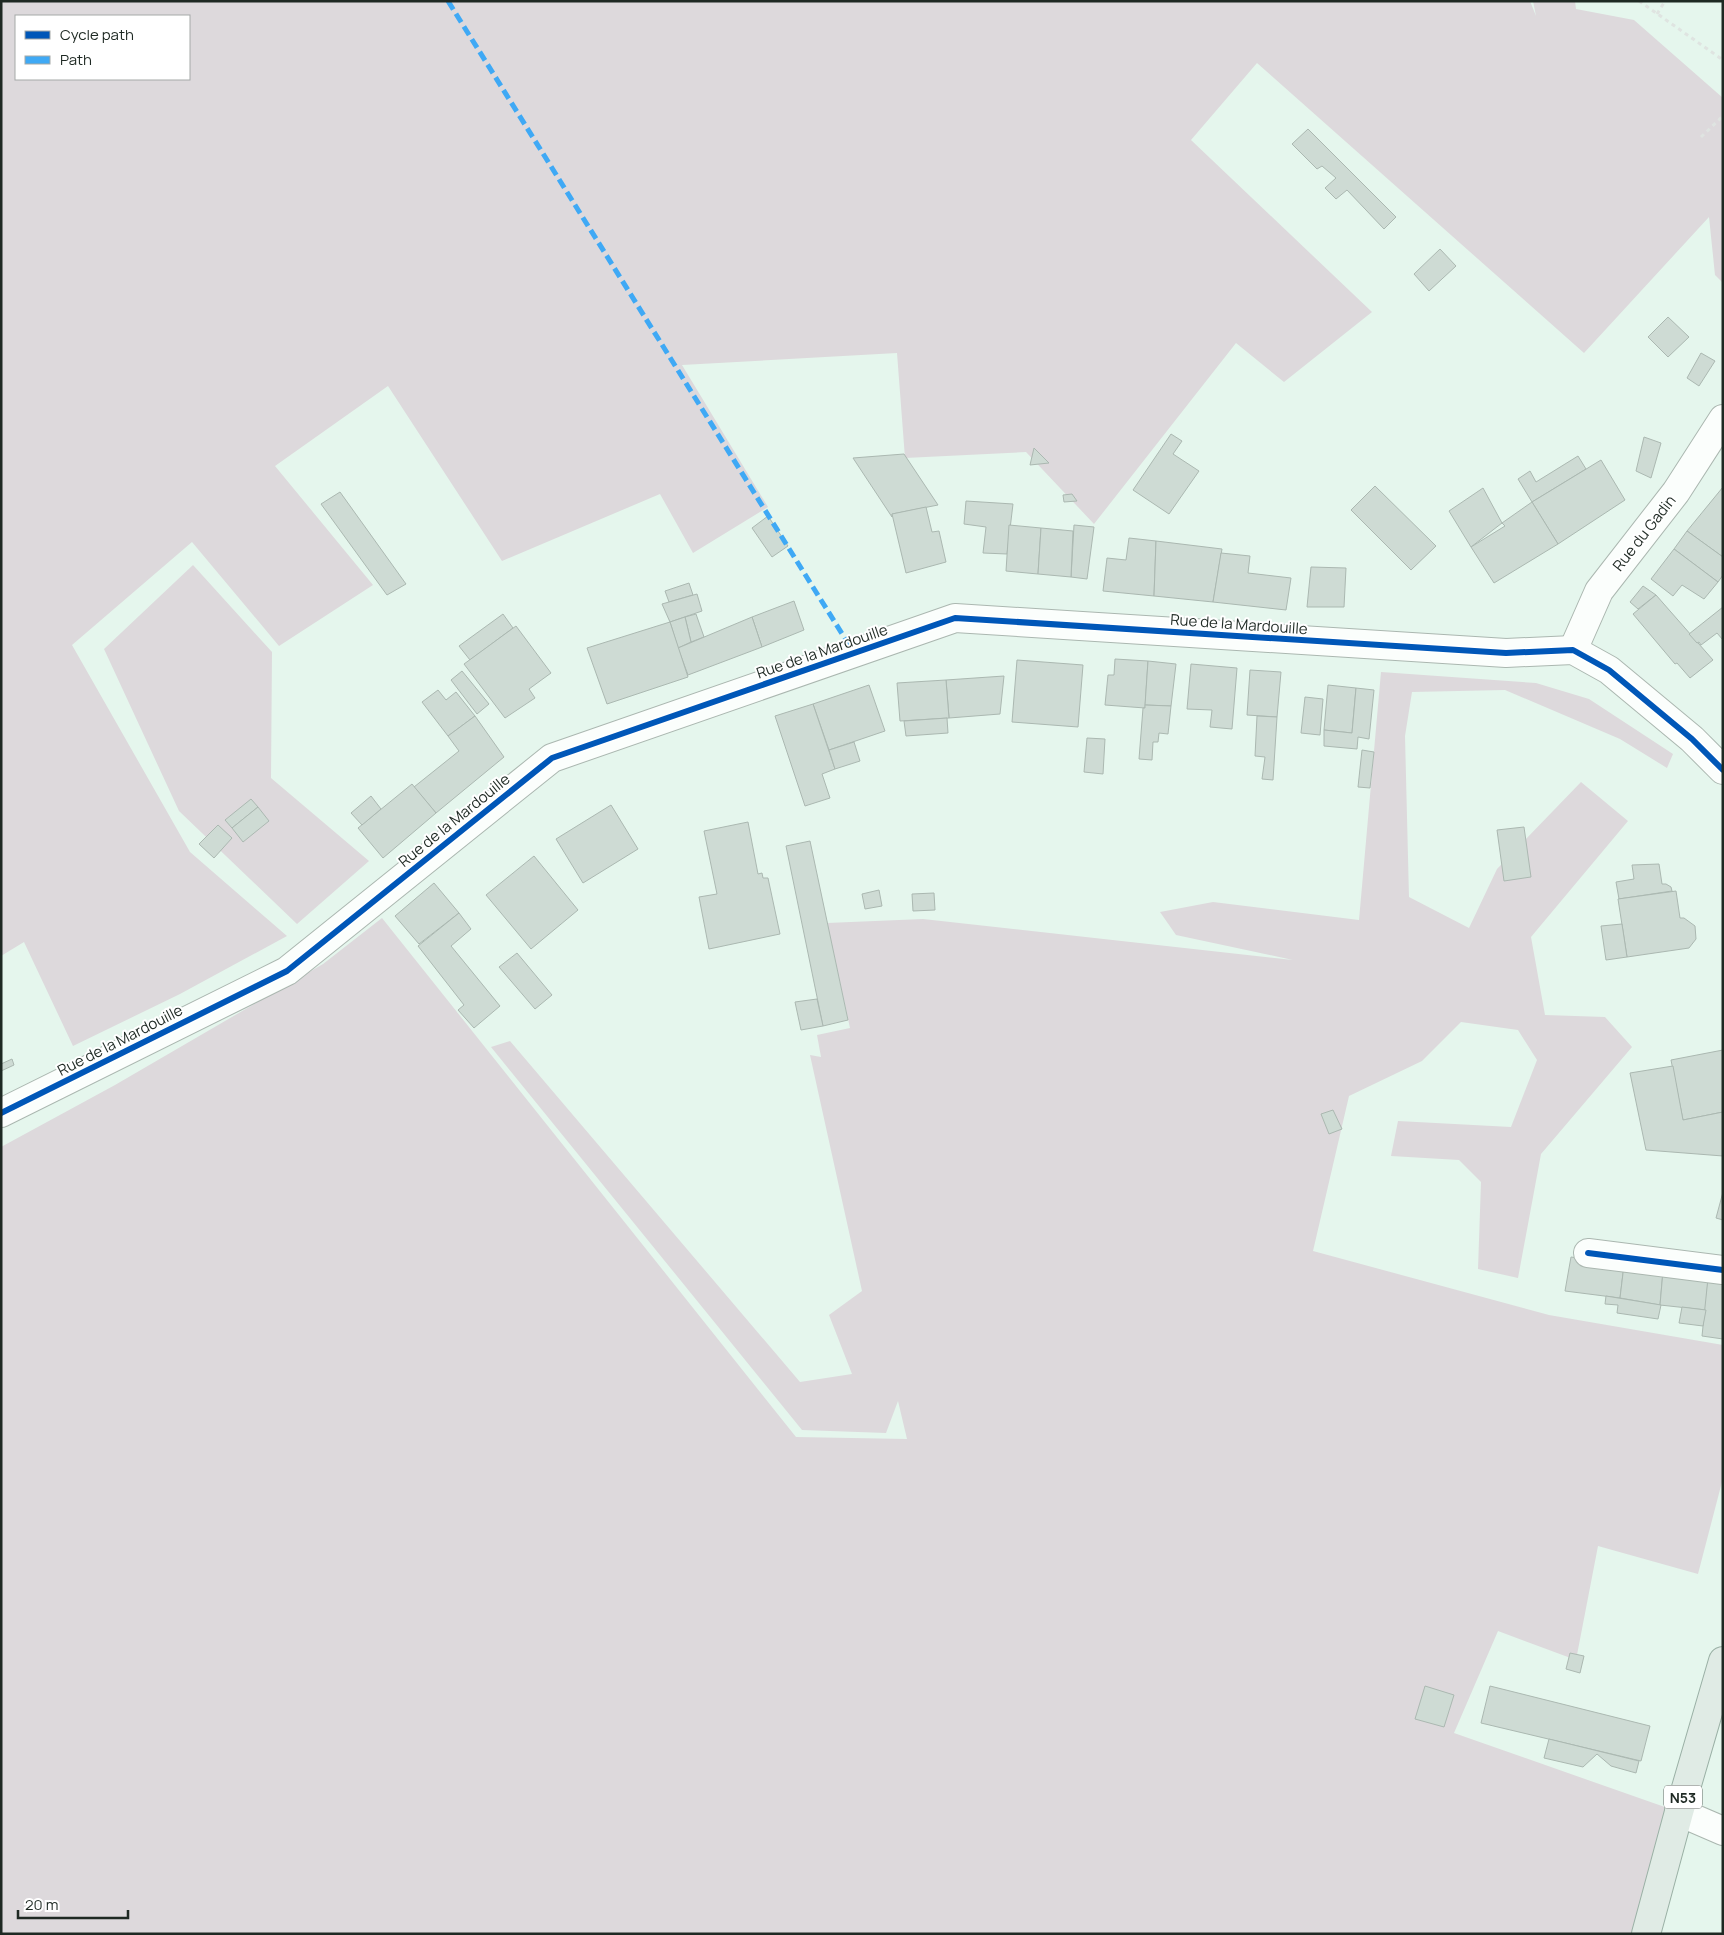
<svg xmlns="http://www.w3.org/2000/svg" width="1724" height="1935" viewBox="0 0 1724 1935" font-family="Manrope,sans-serif">
	<style>
		.green { fill: #ddd9dc; fill-rule: evenodd }
		.building { fill: #cedbd4; stroke: #abb8b1 }
		.lines { fill: none; stroke-linecap: round; stroke-linejoin: round }
		.minor-casing { stroke: #abb7b0; stroke-width: 30 }
		.primary-casing { stroke: #9ab0a5; stroke-width: 30 }
		.path { stroke: #dfe4e1; stroke-width: 3; stroke-dasharray: 4 4; stroke-linecap: butt }
		.minor { stroke: #fbfefc; stroke-width: 28 }
		.primary { stroke: #e0ebe5; stroke-width: 28 }
		.quiet { stroke: #3fa9f5; stroke-width: 5; stroke-dasharray: 10 5; stroke-linecap: butt }
		.cycleway-casing { stroke: #fff; stroke-width: 9 }
		.cycleway { stroke: #0057b8; stroke-width: 6 }
		.labels { text-anchor: middle; dominant-baseline: central; stroke-width: 4; stroke-linejoin: round; paint-order: stroke }
		.shield { fill: #fff; stroke: #626965; stroke-width: 1 }
		.shield-label { font-size: 14px; font-weight: bold; fill: #1e2923 }
		.street-label { font-size: 15px; fill: #1e2923; stroke: #fff }
	</style>
	<rect width="100%" height="100%" fill="#e5f6ed"/>
	<g class="green">
		<path d="M1,1h1529l6,15 -3,-15h42l1,8 58,11 89,78v185l-8,-8 -6,-58 -125,136 -327,-290 -66,77 181,172 -88,70 -48,-39 -142,181 -68,-72 -121,6 -8,-105 -215,12 86,142 -75,46 -33,-59 -158,67 -114,-175 -113,80 98,119 -94,61 -87,-104 -120,103 118,207 97,84 -107,58 -107,52 -49,-104 -23,14zM16,16h173v63h-173z"/>
		<path d="M193,565l79,87 -1,126 98,83 -72,63 -118,-113 -75,-162z"/>
		<path d="M1381,672l155,11 53,16 84,55 -6,14 -47,-29 -115,-49 -93,2 -7,44 4,161 60,31 28,-59 84,-87 47,39 -97,116 14,78 60,2 27,30 -91,107 -23,124 -40,-9 3,-87 -22,-22 -68,-4 7,-35 113,6 26,-67 -19,-30 -57,-8 -39,39 -73,35 -36,155 236,64 174,30v133l-25,96 -100,-28 -22,114 -78,-29 -44,102 225,79 -33,122h-1645v-787l114,-62 208,-121 59,-46 414,519 111,2 -9,-38 -12,32 -84,-3 -311,-383 19,-6 290,341 52,-8 -23,-59 33,-24 -52,-236 11,2 -4,-22 33,-7 -23,-105 96,-4 370,41 -117,-25 -16,-23 53,-10 146,18z"/>
	</g>
	<g class="building">
		<path d="M1308,129l88,88 -12,12 -37,-39 -11,9 -11,-11 11,-10 -14,-12 -5,3 -25,-25z"/>
		<path d="M1440,249l16,17 -27,25 -15,-17z"/>
		<path d="M1668,317l21,20 -21,20 -20,-20z"/>
		<path d="M1701,353l14,8 -16,25 -12,-8z"/>
		<path d="M1171,434l11,7 -9,13 26,17 -30,43 -36,-24z"/>
		<path d="M1644,437l17,6 -10,35 -15,-7z"/>
		<path d="M1034,448l15,15 -19,2z"/>
		<path d="M904,454l34,51 -46,9v3l-39,-59z"/>
		<path d="M1578,456l8,13 -54,33 -14,-23 12,-8 6,11z"/>
		<path d="M1601,460l24,40 -67,44 -26,-42z"/>
		<path d="M1375,486l61,60 -25,24 -60,-60z"/>
		<path d="M1723,487v70l-36,-26z"/>
		<path d="M1483,488l19,35 -31,24 -22,-36z"/>
		<path d="M340,492l66,92 -19,11 -66,-91z"/>
		<path d="M1072,494l5,7 -13,1 -1,-7z"/>
		<path d="M966,501l47,3 -6,50 -24,-1 3,-26 -22,-3z"/>
		<path d="M1532,502l26,42 -64,39 -23,-36 34,-21 -3,-3z"/>
		<path d="M926,507l6,25 7,-1 7,31 -40,11 -14,-59z"/>
		<path d="M768,516l20,30 -16,11 -20,-29z"/>
		<path d="M1009,525l32,3 -3,46 -32,-3z"/>
		<path d="M1074,525l20,2 -7,52 -16,-2z"/>
		<path d="M1041,528l32,3 -2,46 -33,-3z"/>
		<path d="M1687,531l36,26v18l-5,7 -44,-33z"/>
		<path d="M1129,538l27,3 -2,55 -51,-5 4,-33 19,2z"/>
		<path d="M1156,541l66,8 -9,53 -59,-6z"/>
		<path d="M1674,549l44,33 -14,17 -22,-14 -9,11 -22,-17z"/>
		<path d="M1221,553l29,3 -2,17 43,5 -5,32 -73,-8z"/>
		<path d="M1311,567l35,1 -2,39h-37z"/>
		<path d="M689,583l4,12 -24,7 -4,-11z"/>
		<path d="M1643,586l13,9 -18,14 -8,-7z"/>
		<path d="M697,594l5,17 -32,11 -8,-18z"/>
		<path d="M1656,595l57,65 -23,18 -13,-15 -2,1 -42,-50z"/>
		<path d="M794,601l10,29 -42,17 -10,-30z"/>
		<path d="M1723,607v33l-6,-7 -16,12 -2,-3 -2,1 -8,-9z"/>
		<path d="M503,614l10,14 -43,32 -11,-14z"/>
		<path d="M696,614l8,23 -13,5 -6,-25z"/>
		<path d="M685,617l6,25 -13,6 -8,-26z"/>
		<path d="M752,617l10,30 -74,28 -10,-27z"/>
		<path d="M670,622l18,55 -81,27 -20,-56z"/>
		<path d="M516,626l35,47 -22,16 6,9 -30,20 -41,-54z"/>
		<path d="M1115,659l33,2 -3,47 -40,-3 3,-30h6z"/>
		<path d="M1017,660l66,5 -5,62 -66,-5z"/>
		<path d="M1148,661l28,3 -5,42 -26,-1z"/>
		<path d="M1191,664l46,4 -5,61 -22,-2 2,-17 -25,-1z"/>
		<path d="M1250,670l31,2 -4,45 -30,-2z"/>
		<path d="M462,671l27,33 -12,10 -26,-34z"/>
		<path d="M1004,676l-4,38 -51,4 -3,-38z"/>
		<path d="M946,680l3,38 -49,3 -3,-38z"/>
		<path d="M869,685l16,46 -56,19 -16,-46z"/>
		<path d="M1328,685l28,3 -4,45 -28,-3z"/>
		<path d="M1356,688l18,2 -5,49 -11,-2 -1,12 -33,-3v-16l28,3z"/>
		<path d="M438,690l8,10 10,-8 19,24 -27,20 -26,-34z"/>
		<path d="M1305,697l18,2 -3,36 -19,-2z"/>
		<path d="M813,704l22,65 -13,5 8,24 -25,8 -30,-90z"/>
		<path d="M1145,705l26,1 -3,28 -9,-1 -1,9h-5l-1,18 -13,-1 4,-51h2z"/>
		<path d="M475,716l29,41 -68,56 -22,-26 45,-36 -11,-15z"/>
		<path d="M1257,716l20,1 -4,63 -11,-1 3,-22 -10,-1z"/>
		<path d="M947,718l1,15 -42,3 -2,-15z"/>
		<path d="M1087,738l18,1 -2,35 -19,-2z"/>
		<path d="M854,742l6,19 -25,8 -6,-19z"/>
		<path d="M1362,750l12,2 -4,36 -12,-1z"/>
		<path d="M412,784l24,29 -53,45 -25,-30z"/>
		<path d="M371,796l10,13 -19,16 -11,-12z"/>
		<path d="M251,799l7,8 -26,21 -7,-8z"/>
		<path d="M611,805l27,44 -55,34 -27,-44z"/>
		<path d="M258,807l11,14 -26,21 -11,-14z"/>
		<path d="M748,822l10,52 4,-1 1,5h5l12,56 -71,15 -10,-52 18,-3 -13,-63z"/>
		<path d="M218,825l14,13 -18,20 -15,-14z"/>
		<path d="M1524,827l7,50 -27,4 -7,-51z"/>
		<path d="M810,841l38,179 -25,6 -37,-180z"/>
		<path d="M534,856l44,54 -47,39 -45,-54z"/>
		<path d="M1659,864l3,20h4l5,3 1,4 -53,8 -3,-17 18,-3 -2,-14z"/>
		<path d="M434,883l25,30 -40,31 -24,-28z"/>
		<path d="M879,890l3,16 -17,3 -3,-15z"/>
		<path d="M1676,891l4,27h4l11,8 1,13 -7,9 -62,9 -9,-58z"/>
		<path d="M934,893l1,17 -22,1 -1,-17z"/>
		<path d="M459,913l12,16 -20,17 49,60 -26,22 -16,-18 6,-5 -46,-59z"/>
		<path d="M1622,924l5,33 -21,3 -5,-34z"/>
		<path d="M517,953l35,42 -17,14 -36,-42z"/>
		<path d="M817,999l6,27 -22,4 -6,-28z"/>
		<path d="M1723,1050v62l-40,8 -12,-60z"/>
		<path d="M12,1059l2,6 -13,6v-7z"/>
		<path d="M1673,1066l10,54 40,-8v44l-77,-6 -16,-77z"/>
		<path d="M1333,1110l9,19 -13,5 -8,-20z"/>
		<path d="M1723,1192v28l-7,-2z"/>
		<path d="M1571,1257l53,8 -4,33 -55,-7z"/>
		<path d="M1624,1265l39,6 -3,34 -40,-7z"/>
		<path d="M1663,1271l45,7 -2,32 -46,-5z"/>
		<path d="M1708,1278l15,2v59l-21,-3z"/>
		<path d="M1606,1296l55,9 -3,14 -41,-6 1,-8 -13,-1z"/>
		<path d="M1682,1307l24,3 -3,16 -24,-3z"/>
		<path d="M1570,1653l14,3 -4,17 -14,-4z"/>
		<path d="M1425,1686l29,9 -10,32 -29,-8z"/>
		<path d="M1490,1686l160,40 -9,35 -160,-38z"/>
		<path d="M1549,1739l90,22 -3,12 -25,-7 -14,-12 -14,13 -39,-9z"/>
	</g>
	<g class="lines">
		<g class="minor-casing">
			<g id="minor">
				<path d="M1573,650l26,-59 77,-99 47,-73"/>
				<path d="M1,1113l286,-142 265,-213 403,-140 551,35 67,-3 36,20 83,69 31,31"/>
				<path d="M1588,1253l135,17"/>
				<path d="M1679,1812l44,19"/>
			</g>
		</g>
		<g class="primary-casing">
			<path id="primary" d="M1646,1934l33,-122 44,-151"/>
		</g>
		<g class="path">
			<path d="M1639,1l84,59"/>
			<path d="M1657,14l8,-13"/>
			<path d="M1701,137l22,-21"/>
		</g>
		<use href="#minor" class="minor"/>
		<use href="#primary" class="primary"/>
		<path class="quiet" d="M448,1l406,652"/>
		<g class="cycleway-casing">
			<g id="cycleway">
				<path d="M1,1113l286,-142 265,-213 403,-140 551,35 67,-3 36,20 83,69 31,31"/>
				<path d="M1588,1253l135,17"/>
			</g>
		</g>
		<use href="#cycleway" class="cycleway"/>
	</g>
	<g class="labels">
		<rect class="shield" x="1664" y="1785.5" width="38" height="23" rx="4"/>
		<g class="shield-label">
			<text x="1683" y="1797">N53</text>
		</g>
		<g class="street-label">
			<text transform="translate(1644 533) rotate(-52)">Rue du Gadin</text>
			<text transform="translate(1239 624) rotate(4)">Rue de la Mardouille</text>
			<text transform="translate(822 651) rotate(-19)">Rue de la Mardouille</text>
			<text transform="translate(454 820) rotate(-39)">Rue de la Mardouille</text>
			<text transform="translate(120 1040) rotate(-27)">Rue de la Mardouille</text>
		</g>
	</g>
	<rect width="1724" height="1935" fill="none" stroke="#1e2923" stroke-width="5"/>
	<rect x="15" y="15" width="175" height="65" fill="#ffffff" stroke="#a5a9a7"/>
	<rect x="25" y="31" width="25" height="8" fill="#0057b8" stroke="#a5a9a7"/>
	<text x="60" y="40" font-size="15" fill="#1e2923">Cycle path</text>
	<rect x="25" y="56" width="25" height="8" fill="#3fa9f5" stroke="#a5a9a7"/>
	<text x="60" y="65" font-size="15" fill="#1e2923">Path</text>
	<path d="M18 1910v8h110v-8" fill="none" stroke="#1e2923" stroke-width="2.5"/>
	<text x="25" y="1910" font-size="15" fill="#1e2923" stroke="#ffffff" stroke-width="4" paint-order="stroke">20 m</text>
</svg>
